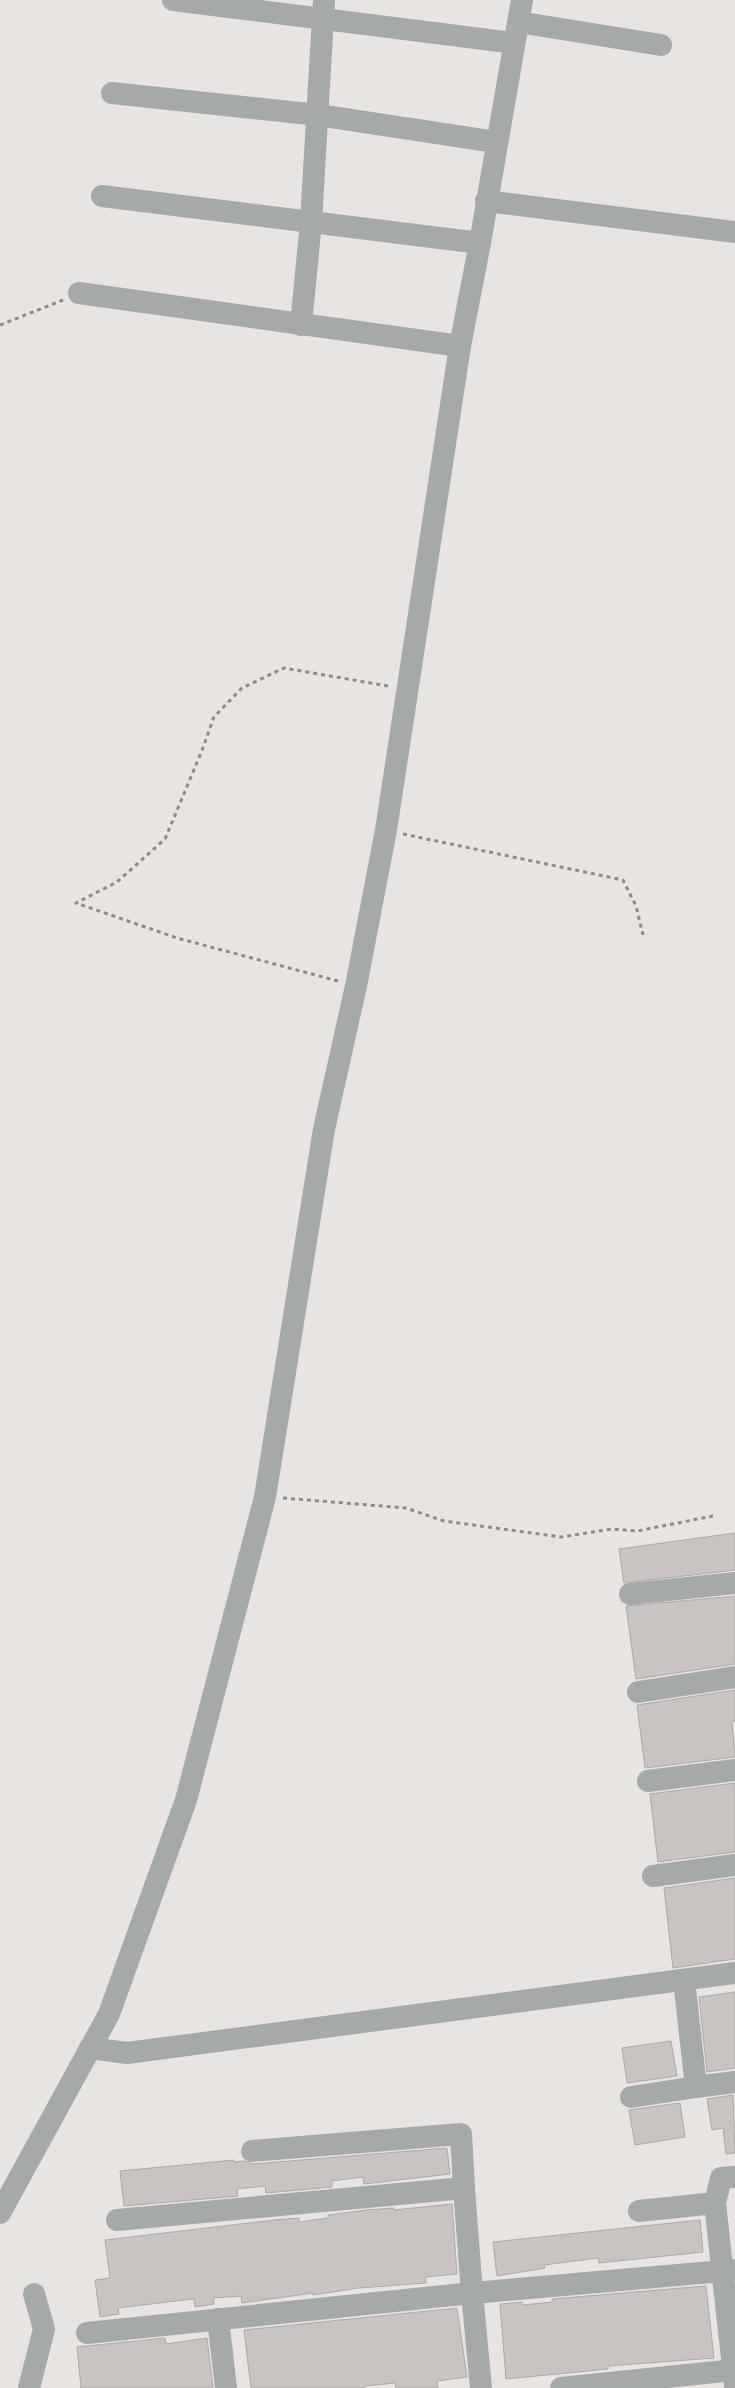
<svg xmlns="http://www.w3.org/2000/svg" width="735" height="2388" viewBox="0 0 735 2388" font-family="'Work Sans',sans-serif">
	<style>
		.building { fill: #c9c4c2; stroke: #aea9a7 }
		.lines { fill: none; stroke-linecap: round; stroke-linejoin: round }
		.path { stroke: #8d8a88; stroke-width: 3; stroke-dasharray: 4 4; stroke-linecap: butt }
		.minor { stroke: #a6a9a9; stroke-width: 22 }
	</style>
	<rect width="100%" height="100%" fill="#e8e4e1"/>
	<g class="building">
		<path d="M735,1533v37l-111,13 -5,-34z"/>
		<path d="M735,1596v68l-99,15 -10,-73z"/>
		<path d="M735,1690v31l-3,1 3,35 -90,11 -8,-63z"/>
		<path d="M735,1783v69l-77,10 -8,-68z"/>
		<path d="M735,1878v81l-62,9 -9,-80z"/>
		<path d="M735,1992v76l-28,4 -8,-75z"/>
		<path d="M671,2041l6,35 -50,7 -5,-35z"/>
		<path d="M733,2095l2,58 -9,1 -3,-26 -11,2 -5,-31z"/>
		<path d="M680,2103l5,34 -50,8 -6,-35z"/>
		<path d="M447,2148l3,26 -86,10 -1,-7 -31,4v6l-66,6 -1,-7 -28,3 1,7 -114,10 -4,-35 114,-11v2l10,-1 9,3z"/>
		<path d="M452,2204l5,70 -31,3v6l-67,5 -46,7v-2l-71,10 -1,-7 -28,2 1,6 -19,3 -1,-8 -27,3 -49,6 1,6 -19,3 -5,-37 15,-2 -5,-38 169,-20 25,-2v4l29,-4v-3l38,-5 28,-2v2z"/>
		<path d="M700,2220l3,32 -104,11 -1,-5 -54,7 1,3 -48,8 -4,-34z"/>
		<path d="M706,2286l8,72 -106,8v3l-102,10 -6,-75 22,-2 1,3 29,-3v-3z"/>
		<path d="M457,2308l10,69 -30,4 1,7h-42l-1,-5 -30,3v2h-114l-7,-58z"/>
		<path d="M165,2338l1,6 41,-6 6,50h-132l-4,-41z"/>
	</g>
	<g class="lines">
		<g class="path">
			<path d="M0,325l63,-25"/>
			<path d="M403,834l220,46 13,26 7,29"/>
			<path d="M338,981l-161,-43 -101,-35 41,-21 48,-43 36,-86 13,-36 28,-29 42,-20 104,18"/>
			<path d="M283,1498l123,10 38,13 117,16 51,-8 25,2 76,-15"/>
		</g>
		<g class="minor">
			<path d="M173,0l341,43"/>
			<path d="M518,22l143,23"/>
			<path d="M112,93l206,22 178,27"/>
			<path d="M102,196l378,47"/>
			<path d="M486,201l249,31"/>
			<path d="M79,293l381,53"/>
			<path d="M301,325l10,-103 13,-222"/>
			<path d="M630,1594l105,-11"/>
			<path d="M638,1692l97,-15"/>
			<path d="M648,1781l87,-11"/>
			<path d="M653,1876l82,-11"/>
			<path d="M684,1980l12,107 39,-5"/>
			<path d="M90,2048l37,5 608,-80"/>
			<path d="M631,2097l65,-10"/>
			<path d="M252,2151l209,-17 3,54"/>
			<path d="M735,2177l-14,1 -6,25 20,183"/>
			<path d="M639,2211l76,-8"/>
			<path d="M0,2213l109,-199 77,-214 79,-303 59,-368 32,-143 30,-156 74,-484 20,-103 42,-243"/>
			<path d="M218,2319l8,69"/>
			<path d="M87,2333l385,-40 -8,-105 -347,32"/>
			<path d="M29,2388l15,-59 -10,-35"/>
			<path d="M481,2388l-9,-95 263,-23"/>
			<path d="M561,2388l174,-18"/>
		</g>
	</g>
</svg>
